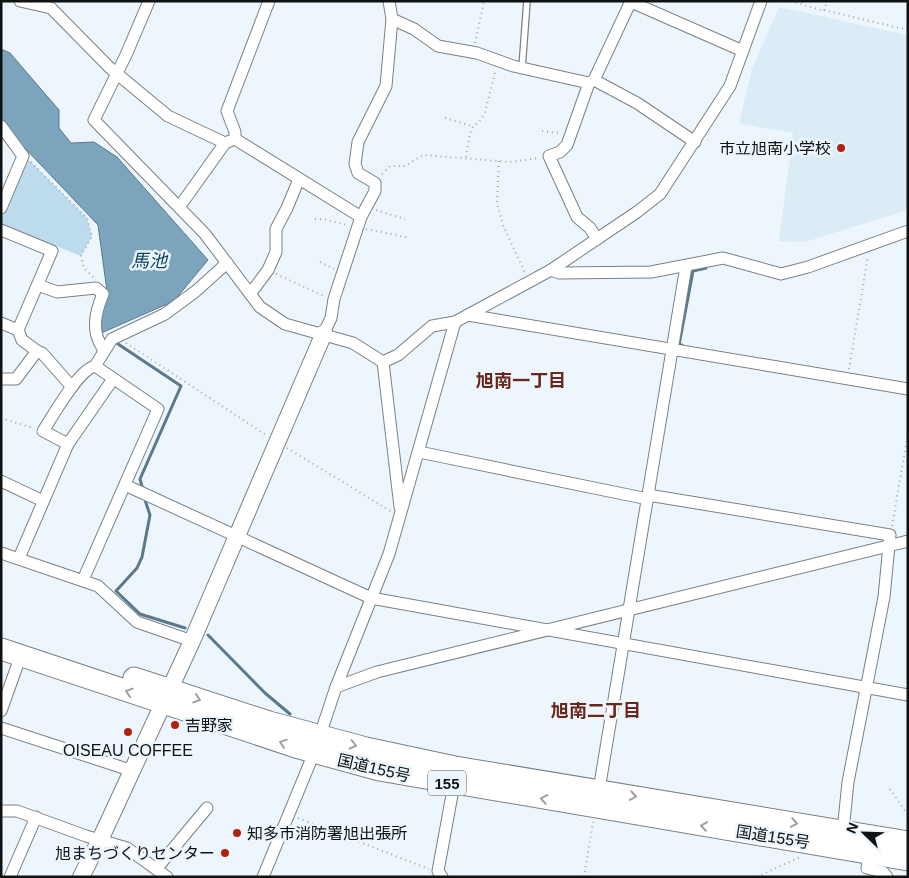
<svg xmlns="http://www.w3.org/2000/svg" width="909" height="878" viewBox="0 0 909 878" font-family="Arial,'Noto Sans JP',sans-serif">
	<style>
		.built { fill: #dbecf6 }
		.green { fill: #bcdbed }
		.water { fill: #7ca5bd; stroke: #5b798a }
		.lines { fill: none; stroke-linecap: round; stroke-linejoin: round }
		.stream { stroke: #5b798a; stroke-width: 3 }
		.lane-casing { stroke: #798186; stroke-width: 8 }
		.street-casing { stroke: #798186; stroke-width: 13 }
		.secondary-casing { stroke: #798186; stroke-width: 18 }
		.highway-casing { stroke: #798186; stroke-width: 23 }
		.path { stroke: #a1a8ad; stroke-width: 2; stroke-dasharray: 1 4; stroke-linecap: butt }
		.lane { stroke: #fff; stroke-width: 5.5 }
		.street { stroke: #fff; stroke-width: 11 }
		.secondary { stroke: #fff; stroke-width: 16 }
		.highway { stroke: #fff; stroke-width: 21 }
		.oneway { stroke: #9fa0a1 }
		.poi-dot { fill: #b0220d; stroke: #edf6fc; stroke-width: 2 }
		.labels { text-anchor: middle; dominant-baseline: central; stroke-width: 5; stroke-linejoin: round; paint-order: stroke }
		.shield { fill: #edf6fc; stroke: #515659; stroke-width: 1 }
		.shield-label { font-size: 15px; font-weight: bold; fill: #0e1213 }
		.poi-label { font-size: 16px; fill: #0e1213; stroke: #edf6fc; text-anchor: end }
		.street-label { font-size: 16px; fill: #0e1213; stroke: #edf6fc }
		.water-label { font-size: 18px; font-style: italic; fill: #0a425b; stroke: #edf6fc }
		.neighbourhood-label { font-size: 18px; font-weight: bold; fill: #6a261c; stroke: #edf6fc }
	</style>
	<rect width="100%" height="100%" fill="#edf6fc"/>
	<path class="built" d="M779,7l129,28v175l-103,32 -26,-1 14,-108 -54,-9 13,-55z"/>
	<path class="green" d="M27,158l60,60 5,18 -11,20 -80,-32v-6z"/>
	<path class="water" d="M1,49l9,4 49,57v18l12,15 23,-1 23,15 91,103 -34,41 -75,33 -1,-14 9,-29 -9,-66 -97,-102z"/>
	<g class="lines">
		<g class="stream">
			<path d="M116,340l2,4 63,42 -41,93 3,11"/>
			<path d="M682,345h-3l14,-74 13,-3"/>
			<path d="M144,497l6,18 -8,42 -5,11 -21,23 24,23 45,14"/>
			<path d="M208,635l57,58 25,21"/>
		</g>
		<g class="lane-casing">
			<path id="lane" d="M522,68l5,-67"/>
		</g>
		<g class="street-casing">
			<g id="street">
				<path d="M20,1l31,7 59,60 58,48 57,27"/>
				<path d="M149,1l-23,54 -32,65 111,114 55,73 25,17 68,19 30,19"/>
				<path d="M629,1l114,50"/>
				<path d="M392,19l22,10 24,17 39,7 36,13 76,17 5,-3 37,-79"/>
				<path d="M594,80l43,23 58,39"/>
				<path d="M589,83l-22,62 -7,7 -11,4 28,61 13,11 7,11"/>
				<path d="M1,126l22,30 -22,52"/>
				<path d="M235,139l126,78"/>
				<path d="M235,139v-7l-8,-21 42,-110"/>
				<path d="M180,206l45,-63 5,-2"/>
				<path d="M1,230l51,21 -34,79 -17,-7"/>
				<path d="M551,270l8,3 92,-1 72,-14 58,16 27,-7 100,-36"/>
				<path d="M38,285l19,7 39,-4 7,6c-8,19 -12,37 0,55"/>
				<path d="M250,294l18,-24 8,-18v-23l11,-21 12,-29"/>
				<path d="M468,315l440,74"/>
				<path d="M324,333l7,-15 3,-19 27,-82 14,-26v-8l-17,-10 -3,-9 3,-22 28,-56 6,-67 -3,-18"/>
				<path d="M37,351l5,2 30,34"/>
				<path d="M383,362l15,-7 34,-29 23,-4 96,-52 86,-58 23,-18 70,-108 31,-85"/>
				<path d="M383,362l17,145"/>
				<path d="M1,379h15l21,-28 -15,-11 -4,-10"/>
				<path d="M68,444l-25,-13c10,-15 35,-61 52,-65"/>
				<path d="M419,452l229,47"/>
				<path d="M1,481l42,20"/>
				<path d="M125,485l246,113 537,97"/>
				<path d="M648,495l242,40 -6,62 -36,185 -5,49"/>
				<path d="M1,553l97,33 39,36 55,19"/>
				<path d="M19,558l49,-114 45,-65"/>
				<path d="M83,580l75,-171 -63,-43 17,-27 53,-25 31,-23 31,-28"/>
				<path d="M336,687l41,-15 531,-131"/>
				<path d="M1,711l20,-56"/>
				<path d="M1,728l132,43"/>
				<path d="M599,790l87,-524"/>
				<path d="M1,811h16l69,25 41,12 40,29"/>
				<path d="M869,853l-2,15 16,4 4,5"/>
				<path d="M157,868l50,-60"/>
				<path d="M10,877l26,-60"/>
				<path d="M263,877l51,-124 22,-66 53,-133 66,-232"/>
				<path d="M442,877l-4,-6 16,-87"/>
			</g>
		</g>
		<g class="secondary-casing">
			<path id="secondary" d="M81,877l19,-37 92,-199 132,-308"/>
		</g>
		<g class="highway-casing">
			<g id="highway">
				<path d="M1,649l298,99 80,22 529,90"/>
				<path d="M134,678l135,44 97,26 89,19 453,75"/>
			</g>
		</g>
		<g class="path">
			<path d="M791,1l33,10 3,-10"/>
			<path d="M824,10l84,20"/>
			<path d="M475,43l9,-42"/>
			<path d="M445,118l27,8"/>
			<path d="M542,131l18,2"/>
			<path d="M466,157l4,-24 3,-6 8,-7 4,-8 11,-43"/>
			<path d="M499,161l-2,42 6,22 22,48"/>
			<path d="M31,162l56,56 5,18 -11,20 3,12 10,10"/>
			<path d="M382,174l8,-8h15l18,-11 87,7 29,-4"/>
			<path d="M376,210l29,9"/>
			<path d="M315,219h8l24,6"/>
			<path d="M366,229l44,9"/>
			<path d="M320,262l14,7"/>
			<path d="M276,274l48,22"/>
			<path d="M126,343l140,92"/>
			<path d="M849,369l19,-113"/>
			<path d="M1,418l32,10"/>
			<path d="M287,448l105,64"/>
			<path d="M892,526l16,-93"/>
			<path d="M890,789l18,26"/>
			<path d="M298,818l131,51"/>
			<path d="M584,877l9,-55"/>
			<path d="M757,877l43,-20"/>
		</g>
		<use href="#lane" class="lane"/>
		<use href="#street" class="street"/>
		<use href="#secondary" class="secondary"/>
		<use href="#highway" class="highway"/>
	</g>
	<defs><path id="oneway-chevron" d="M-2-3.5L2.5 0L-2 3.5" fill="none" stroke-width="1.6" stroke-linecap="round" stroke-linejoin="round" transform="scale(1.25)"/></defs>
	<g class="oneway">
		<use href="#oneway-chevron" transform="translate(129 692) rotate(-162)"/>
		<use href="#oneway-chevron" transform="translate(197 699) rotate(18)"/>
		<use href="#oneway-chevron" transform="translate(283 743) rotate(-162)"/>
		<use href="#oneway-chevron" transform="translate(353 745) rotate(14)"/>
		<use href="#oneway-chevron" transform="translate(633 796) rotate(10)"/>
		<use href="#oneway-chevron" transform="translate(544 799) rotate(-170)"/>
		<use href="#oneway-chevron" transform="translate(794 823) rotate(10)"/>
		<use href="#oneway-chevron" transform="translate(704 826) rotate(-171)"/>
	</g>
	<g class="poi-dot">
		<circle cx="841" cy="148" r="5"/>
		<circle cx="175" cy="725" r="5"/>
		<circle cx="128" cy="732" r="5"/>
		<circle cx="237" cy="833" r="5"/>
		<circle cx="225" cy="853" r="5"/>
	</g>
	<g class="labels">
		<rect class="shield" x="428" y="770.5" width="38" height="25" rx="4"/>
		<g class="shield-label">
			<text x="447" y="783">155</text>
		</g>
		<g class="poi-label">
			<text x="831" y="148">市立旭南小学校</text>
			<text x="185" y="725" text-anchor="start">吉野家</text>
			<text x="128" y="750" text-anchor="middle">OISEAU COFFEE</text>
			<text x="247" y="833" text-anchor="start">知多市消防署旭出張所</text>
			<text x="215" y="853">旭まちづくりセンター</text>
		</g>
		<g class="street-label">
			<text transform="translate(374 768) rotate(13)">国道155号</text>
			<text transform="translate(773 837) rotate(9)">国道155号</text>
		</g>
		<g class="water-label">
			<text x="149" y="261">馬池</text>
		</g>
		<g class="neighbourhood-label">
			<text x="521" y="381">旭南一丁目</text>
			<text x="596" y="711">旭南二丁目</text>
		</g>
	</g>
	<rect width="909" height="878" fill="none" stroke="#0e1213" stroke-width="5"/>
	<g transform="translate(864 833) rotate(293)" stroke="#edf6fc" stroke-width="4" paint-order="stroke">
	<path d="M0-4L9 19L0 12L-9 19Z" fill="#0e1213"/>
	<text y="-8" font-size="14" font-weight="bold" text-anchor="middle" fill="#0e1213">N</text>
	</g>
</svg>
